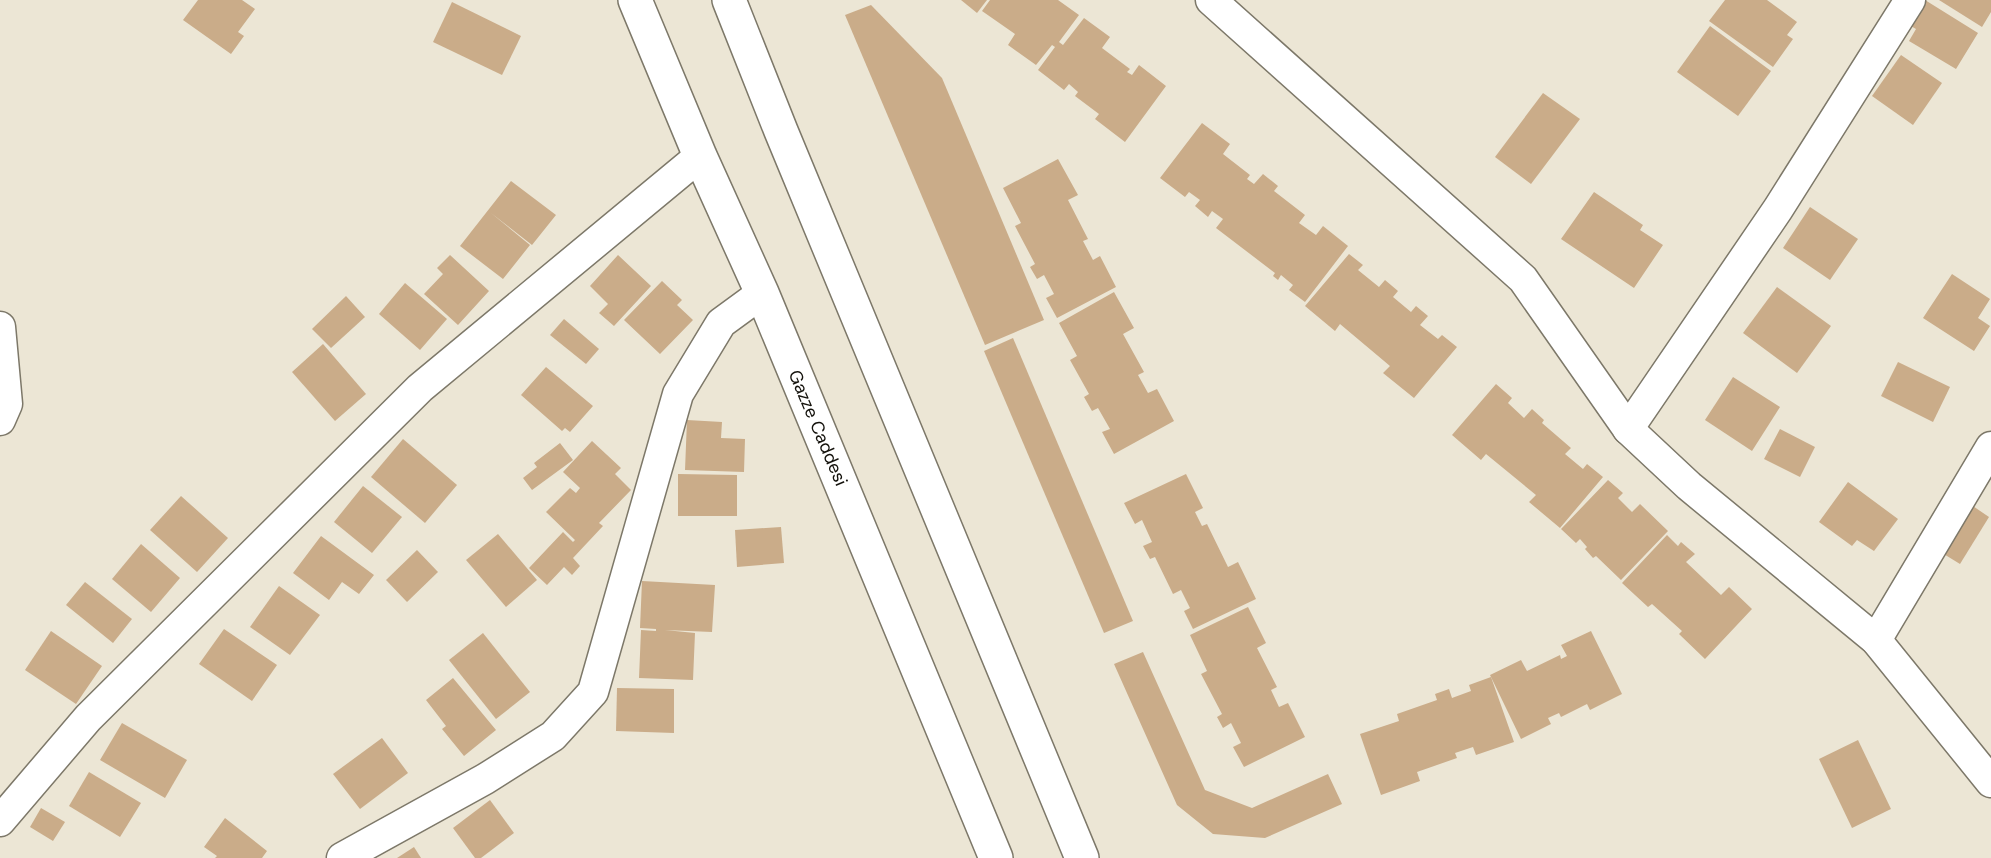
<svg xmlns="http://www.w3.org/2000/svg" width="1991" height="858" viewBox="0 0 1991 858" font-family="'DM Sans',sans-serif">
	<style>
		.building { fill: #caac89 }
		.lines { fill: none; stroke-linecap: round; stroke-linejoin: round }
		.minor-casing { stroke: #7d7869; stroke-width: 33 }
		.secondary-casing { stroke: #7d7869; stroke-width: 36 }
		.minor { stroke: #fff; stroke-width: 30 }
		.secondary { stroke: #fff; stroke-width: 33 }
		.labels { text-anchor: middle; dominant-baseline: central; stroke-width: 6; stroke-linejoin: round; paint-order: stroke }
		.street-label { font-size: 18px; fill: #14120c; stroke: #fff }
	</style>
	<rect width="100%" height="100%" fill="#ece6d5"/>
	<g class="building">
		<path d="M198,0h44l13,9 -17,23 6,4 -13,18 -48,-34z"/>
		<path d="M961,0h26l-10,13z"/>
		<path d="M990,0h68l21,15 -20,27 4,3 21,-27 26,19 -8,11 28,21 -3,3 5,3 7,-10 27,21 -41,56 -30,-23 4,-5 -24,-18 3,-4 -9,-8 -5,6 -26,-20 17,-23 -3,-2 -16,20 -28,-20 7,-11 -33,-23z"/>
		<path d="M1725,0h42l30,22 -10,13 6,4 -20,28 -64,-46z"/>
		<path d="M1925,0l53,33 -22,36 -47,-28 7,-12 -7,-4z"/>
		<path d="M1939,0h52v12l-9,15z"/>
		<path d="M452,2l69,34 -19,39 -69,-33z"/>
		<path d="M871,5l71,73 102,242 -59,25 -140,-330z"/>
		<path d="M1710,26l61,45 -33,45 -61,-44z"/>
		<path d="M1901,55l41,28 -29,42 -41,-29z"/>
		<path d="M1543,93l37,26 -49,65 -36,-27z"/>
		<path d="M1202,123l28,21 -7,10 27,21 -3,4 7,5 9,-10 15,12 -4,5 31,24 -6,8 17,12 7,-9 25,20 -43,56 -16,-12 4,-5 -12,-10 -3,5 -5,-4 2,-3 -59,-45 7,-9 -11,-8 -4,6 -13,-11 5,-6 -11,-8 -4,5 -25,-19z"/>
		<path d="M1058,159l20,36 -10,5 20,39 -5,2 10,19 7,-4 16,31 -59,31 -11,-20 8,-4 -10,-19 -7,4 -7,-12 5,-3 -20,-38 6,-3 -18,-35z"/>
		<path d="M511,181l45,34 -24,30 -41,-32 39,32 -27,34 -43,-33z"/>
		<path d="M1594,192l49,33 -3,5 23,15 -29,43 -73,-49z"/>
		<path d="M1810,207l48,32 -28,41 -47,-32z"/>
		<path d="M1349,254l14,11 -5,5 21,17 6,-7 13,11 -5,6 18,15 5,-6 12,10 -8,9 18,14 4,-4 15,12 -43,51 -31,-25 7,-7 -50,-42 -5,7 -30,-25z"/>
		<path d="M450,255l39,36 -31,34 -34,-31 19,-20 -6,-6z"/>
		<path d="M618,255l33,31 -37,40 -15,-13 9,-9 -18,-18z"/>
		<path d="M1952,274l38,25 -12,19 12,8 -16,25 -51,-33z"/>
		<path d="M662,281l20,19 -5,5 16,15 -33,34 -36,-34z"/>
		<path d="M405,283l42,36 -27,31 -41,-36z"/>
		<path d="M1777,287l54,39 -34,47 -54,-40z"/>
		<path d="M1114,292l20,36 -11,6 21,38 -6,3 10,18 9,-4 17,32 -60,33 -12,-22 8,-3 -12,-21 -6,3 -8,-14 5,-3 -19,-34 7,-4 -18,-33z"/>
		<path d="M346,296l19,21 -34,31 -19,-19z"/>
		<path d="M564,319l35,30 -13,15 -36,-29z"/>
		<path d="M1013,338l120,283 -29,12 -120,-282z"/>
		<path d="M323,344l43,50 -31,27 -43,-49z"/>
		<path d="M1898,362l52,25 -17,35 -52,-26z"/>
		<path d="M546,367l47,39 -23,26 -5,-4 -3,3 -41,-36z"/>
		<path d="M1733,377l47,30 -28,44 -47,-31z"/>
		<path d="M1496,384l16,14 -4,5 16,15 8,-9 12,11 -2,3 29,25 -6,6 18,15 4,-5 16,13 -43,51 -31,-26 7,-7 -50,-41 -5,6 -29,-25z"/>
		<path d="M687,420l35,2 -1,16 24,1 -1,33 -59,-2z"/>
		<path d="M1780,429l35,18 -15,30 -36,-18z"/>
		<path d="M403,439l54,46 -32,38 -54,-46z"/>
		<path d="M592,441l29,27 -6,6 16,16 -32,33 4,3 -30,32 7,8 -8,9 -8,-8 -17,18 -18,-17 34,-36 10,10 2,-2 -29,-28 24,-24 6,5 4,-5 -17,-16z"/>
		<path d="M560,443l13,17 -41,30 -9,-12 14,-11 -3,-4z"/>
		<path d="M678,474l59,1v41h-59z"/>
		<path d="M1186,474l17,34 -8,4 7,14 5,-2 21,43 10,-5 18,37 -63,30 -9,-18 6,-3 -9,-18 -8,4 -18,-37 -5,2 -7,-13 9,-4 -10,-22 -7,4 -11,-21z"/>
		<path d="M1608,480l15,13 -5,5 14,14 8,-8 28,27 -47,49 -25,-24 -3,2 -8,-9 2,-2 -7,-8 -4,4 -15,-14z"/>
		<path d="M1848,482l50,37 -24,32 -17,-11 -5,6 -33,-24z"/>
		<path d="M363,486l39,31 -30,36 -38,-31z"/>
		<path d="M181,496l47,42 -31,34 -47,-42z"/>
		<path d="M1964,500l25,17 -29,47 -26,-16z"/>
		<path d="M781,527l3,36 -47,4 -2,-37z"/>
		<path d="M498,534l39,46 -31,27 -40,-47z"/>
		<path d="M1667,535l11,11 3,-4 14,12 -9,8 35,33 8,-8 23,22 -47,50 -26,-25 3,-3 -30,-27 -4,3 -26,-24z"/>
		<path d="M321,536l53,39 -15,19 -17,-12 -13,18 -36,-27z"/>
		<path d="M141,544l39,34 -29,34 -39,-33z"/>
		<path d="M417,550l21,22 -31,30 -21,-22z"/>
		<path d="M642,581l73,4 -3,47 -47,-2 30,3 -2,47 -54,-2 2,-48 15,1v-2l-16,-1z"/>
		<path d="M85,582l47,37 -19,24 -47,-38z"/>
		<path d="M279,586l41,29 -30,40 -40,-28z"/>
		<path d="M1248,607l18,36 -9,5 20,39 -6,3 8,17 9,-4 17,34 -61,30 -11,-20 8,-4 -10,-20 -8,5 -6,-11 5,-3 -21,-40 6,-3 -17,-36z"/>
		<path d="M224,629l53,36 -25,36 -53,-37z"/>
		<path d="M51,631l51,35 -26,38 -51,-34z"/>
		<path d="M1591,631l31,63 -32,16 -3,-6 -26,13 -2,-4 -11,5 3,6 -30,15 -31,-64 31,-15 6,11 33,-16 1,4 6,-3 -6,-11z"/>
		<path d="M483,633l47,59 -34,27 -47,-59z"/>
		<path d="M1143,652l62,138 47,18 76,-34 14,30 -77,34 -52,-4 -36,-29 -63,-141z"/>
		<path d="M1491,677l23,65 -38,13 -3,-8 -18,6 2,5 -40,14 3,9 -39,14 -21,-61 39,-13 -2,-7 40,-14 -2,-6 14,-5 3,9 19,-7 -2,-6z"/>
		<path d="M453,678l43,52 -32,26 -22,-27 4,-3 -20,-26z"/>
		<path d="M617,688l57,1v44l-58,-2z"/>
		<path d="M122,723l65,37 -22,38 -65,-38z"/>
		<path d="M382,738l26,35 -48,36 -27,-35z"/>
		<path d="M1858,740l33,69 -39,19 -33,-69z"/>
		<path d="M89,772l52,31 -21,34 -51,-31z"/>
		<path d="M490,800l24,33 -33,25h-6l-22,-30z"/>
		<path d="M41,808l24,14 -12,19 -23,-14z"/>
		<path d="M225,818l42,33 -5,7h-47l2,-2 -13,-9z"/>
		<path d="M414,847l7,11h-24z"/>
	</g>
	<g class="lines">
		<g class="minor-casing">
			<g id="minor">
				<path d="M1211,0l312,279 105,150 61,57 187,154 115,142"/>
				<path d="M0,327l7,77 -7,16"/>
				<path d="M1628,429l150,-220 132,-209"/>
				<path d="M1876,640l115,-193"/>
				<path d="M0,821l88,-103 332,-330 280,-232"/>
				<path d="M342,858l143,-79 68,-43 40,-44 85,-298 43,-71 41,-30"/>
			</g>
		</g>
		<g class="secondary-casing">
			<g id="secondary">
				<path d="M635,0l65,156 62,137 234,565"/>
				<path d="M729,0l52,131 301,727"/>
			</g>
		</g>
		<use href="#minor" class="minor"/>
		<use href="#secondary" class="secondary"/>
	</g>
	<g class="labels">
		<g class="street-label">
			<text transform="translate(818 428) rotate(67)">Gazze Caddesi</text>
		</g>
	</g>
</svg>
